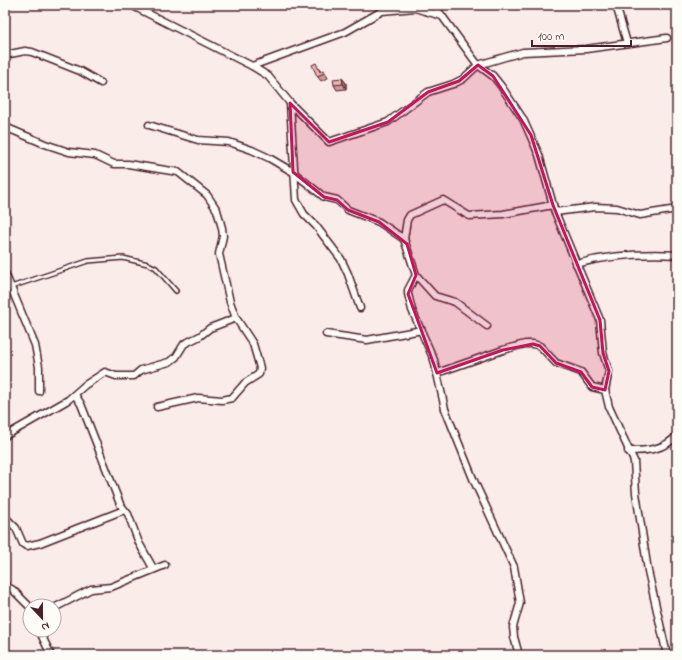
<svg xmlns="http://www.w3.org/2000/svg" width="682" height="660" viewBox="0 0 682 660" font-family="'Indie Flower',sans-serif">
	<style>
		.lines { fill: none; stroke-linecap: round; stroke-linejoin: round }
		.lane-casing { stroke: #4a1f2b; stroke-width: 6 }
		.street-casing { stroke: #4a1f2b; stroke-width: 9 }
		.lane { stroke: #fdfcf7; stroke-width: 3 }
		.street { stroke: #fdfcf7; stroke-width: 6 }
		.wall { fill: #ce9a97; stroke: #4a1f2b }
		.shaded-wall { fill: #a77d7b; stroke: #4a1f2b }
		.building { fill: #efb3b0; stroke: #4a1f2b }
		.marked { fill: #c2185b; fill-opacity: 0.2; stroke: #c2185b; stroke-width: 3; stroke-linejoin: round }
	</style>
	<rect width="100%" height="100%" fill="#faede9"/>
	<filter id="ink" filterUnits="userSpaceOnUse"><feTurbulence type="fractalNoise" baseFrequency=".025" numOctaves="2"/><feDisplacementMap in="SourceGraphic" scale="8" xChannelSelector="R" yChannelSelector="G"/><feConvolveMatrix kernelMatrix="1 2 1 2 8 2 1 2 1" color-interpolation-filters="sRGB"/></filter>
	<g filter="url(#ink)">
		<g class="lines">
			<g class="lane-casing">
				<path id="lane" d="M11,287l77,-26 35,-3 25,6 8,4 20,23"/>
			</g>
			<g class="street-casing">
				<g id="street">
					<path d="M131,5l121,61 16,10 22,27 39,39 59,-20 40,-30 25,-8 10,-5 15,-14 27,-8 18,-5 63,-3 81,-11"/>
					<path d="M434,5l44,60 15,11 8,10 22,33 16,36 16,57 45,108 3,33 6,18 -4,19 4,17 25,54 2,32 12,78 19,84"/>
					<path d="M616,5l11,38"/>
					<path d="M5,55l20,-4 7,1 48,19 21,12"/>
					<path d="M252,66l93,-34 37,-21 33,-3 27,8"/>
					<path d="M290,103l6,97 8,14 12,12 25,33 7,15 12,34"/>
					<path d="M149,125l49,15 31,2 23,8 17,8 24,14 31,25 13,3 11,10 31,12 25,17 12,36 19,21 20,6 32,24"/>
					<path d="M5,127l40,17 24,8 26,3 19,9h14l50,8 29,23 10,15 5,18 1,8 -4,18 11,48 6,16 17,26 7,24 -1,6 -14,9 -13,15 -10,2 -24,-2 -41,9"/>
					<path d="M555,212l40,-5 22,1 23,7 37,-6"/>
					<path d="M404,239l3,-19 3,-5 33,-15 26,16 34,-2 50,-9"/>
					<path d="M576,264c34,-9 66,-11 101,-9"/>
					<path d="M5,273l30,72 4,22v24"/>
					<path d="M416,275l-8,15v4l4,16 22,50 11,49 29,72 40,86 6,36 -7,24 1,10 5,18"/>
					<path d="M326,334l41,6 55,-10"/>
					<path d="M437,373l66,-23 22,-6h8l7,2 16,17 25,9 11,15 13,3"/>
					<path d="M75,395l6,9 39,100 8,10 11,29 14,25"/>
					<path d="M5,436l63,-36 17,-15 20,-13 11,4h18l7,-6 28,-8 7,-5 8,-13 16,-8 10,-8 26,-10"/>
					<path d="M628,451c18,0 37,-1 49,-16"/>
					<path d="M7,519l9,9 7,16 4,2 13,-3 84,-33"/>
					<path d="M5,585l8,5 17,17"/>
					<path d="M54,608l37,-19 20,-2 54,-22"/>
					<path d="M39,630l12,25"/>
				</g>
			</g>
			<use href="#lane" class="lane"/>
			<use href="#street" class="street"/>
		</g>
		<g class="wall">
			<path d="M319,68l2,4 3,-2 4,8 -7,3 -4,-5z"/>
			<path d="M342,78l4,5v6l-9,1 -3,-5z"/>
		</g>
		<path class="shaded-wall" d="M342,78l4,5v6l-3,-5z"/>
		<g class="building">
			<path d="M316,63l4,9 4,-2 1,3 -8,3 -5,-11z"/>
			<path d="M342,78l1,6 -9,1 -1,-6z"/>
		</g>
	</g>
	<path class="marked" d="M478,65l15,11 38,59 22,70 47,115 3,33 6,18 -4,19 -13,-3 -11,-15 -25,-9 -16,-17 -7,-2 -30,6 -66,23 -29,-79 8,-19 -9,-31 -28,-22 -31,-12 -11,-10 -13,-3 -31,-25 -3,-69 39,39 59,-20 40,-30 31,-11z"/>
	<rect width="682" height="660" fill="none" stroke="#fdfcf7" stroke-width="20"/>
	<rect x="10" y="10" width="662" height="640" fill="none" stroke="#4a1f2b" stroke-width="1.5" filter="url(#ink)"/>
	<g transform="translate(42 618) rotate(158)"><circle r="19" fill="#fdfcf7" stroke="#b5a4a5"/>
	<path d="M0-3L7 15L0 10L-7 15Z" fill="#4a1f2b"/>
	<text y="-6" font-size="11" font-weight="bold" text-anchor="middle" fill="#4a1f2b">N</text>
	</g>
	<path d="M532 40v6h99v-6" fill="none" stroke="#4a1f2b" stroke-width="2"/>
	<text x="538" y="40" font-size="12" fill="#4a1f2b" stroke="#fdfcf7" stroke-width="3" paint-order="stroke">100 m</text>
</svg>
